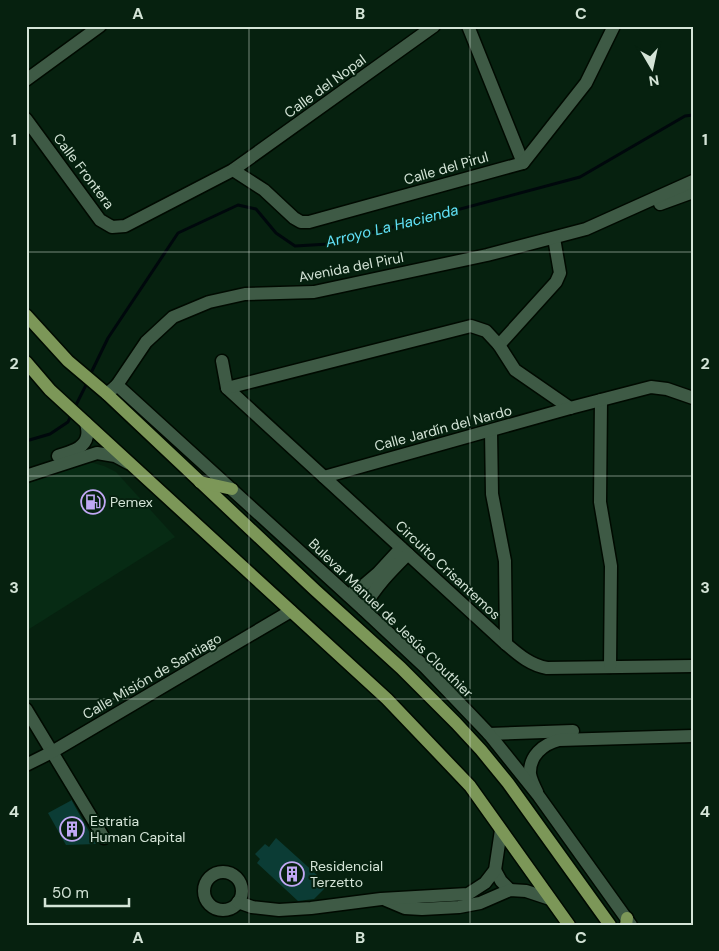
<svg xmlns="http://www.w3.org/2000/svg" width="719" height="951" viewBox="0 0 719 951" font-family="'DM Sans',sans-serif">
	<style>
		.built { fill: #072b14 }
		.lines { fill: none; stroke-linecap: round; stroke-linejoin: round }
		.stream { stroke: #00080c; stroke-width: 3 }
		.building { fill: #0b3c35 }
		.street-casing { stroke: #000a00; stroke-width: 15 }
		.secondary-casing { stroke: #000a00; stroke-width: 15 }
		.primary-casing { stroke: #000a00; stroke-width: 15 }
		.street { stroke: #3e5a45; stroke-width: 12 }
		.secondary { stroke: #3e5a45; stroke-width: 12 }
		.primary { stroke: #7c9758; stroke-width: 12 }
		.grid { fill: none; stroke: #d4e4d7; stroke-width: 1; stroke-opacity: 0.55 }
		.labels { text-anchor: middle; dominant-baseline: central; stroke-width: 4; stroke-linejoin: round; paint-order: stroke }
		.street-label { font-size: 14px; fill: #d4e4d7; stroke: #06210f }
		.poi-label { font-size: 14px; fill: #d4e4d7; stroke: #06210f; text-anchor: start }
		.water-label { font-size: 15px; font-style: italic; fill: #61e2f8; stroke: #06210f }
		.neatline { fill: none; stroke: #d4e4d7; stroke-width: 2 }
		.grid-label { font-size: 16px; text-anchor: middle; font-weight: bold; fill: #d4e4d7 }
	</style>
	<rect width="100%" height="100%" fill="#06210f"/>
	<path class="built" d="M90,462l14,4 12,6 59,65 -149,94v-147z"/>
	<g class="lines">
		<g class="stream">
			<path d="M90,375l18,-37 70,-105 60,-28 18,4 20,24 19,13 34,-2 251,-67 105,-61 8,-1"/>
			<path d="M75,407l13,-26"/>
			<path d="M26,441l24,-7 18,-12 3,-7"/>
		</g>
	</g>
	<g class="building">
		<path d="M72,800v1l24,43 -30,1 -18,-32z"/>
		<path d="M276,838l52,47 -14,14 -16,2 -41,-38 3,-4 -5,-5 10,-10 4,3z"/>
	</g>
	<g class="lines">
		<g class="street-casing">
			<g id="street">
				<path d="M468,26l55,137"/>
				<path d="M26,80l74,-54"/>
				<path d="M26,119l74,101 12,7 13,-1 108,-56 201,-144"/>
				<path d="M233,170l31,20 30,28 7,4h8l214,-59 63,-80 28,-57"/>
				<path d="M660,204l33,-12"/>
				<path d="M499,345l57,-63 4,-9 -6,-35"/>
				<path d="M222,361l5,27 279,256c13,11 24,21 41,24l146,-2"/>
				<path d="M117,385l29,-43 27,-25 36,-15 36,-8 69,-2 173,-37 99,-26 107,-48"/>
				<path d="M227,388l244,-62 15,5 13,14 16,25 55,38"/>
				<path d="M601,400l-1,102 11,64 -1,101"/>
				<path d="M491,431l1,63 13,67 1,83"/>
				<path d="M58,456c11,-4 27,-7 29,-20 1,-4 0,-9 -1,-13"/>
				<path d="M26,476l71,-23 18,3 13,7"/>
				<path d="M324,477l246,-69 81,-21 16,2 26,9"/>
				<path d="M348,595l16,-10 14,-12 23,-25"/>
				<path d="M363,609c13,-23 27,-37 45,-55"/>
				<path d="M26,709l78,129"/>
				<path d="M489,734l84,-3"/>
				<path d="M26,765l26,-13 239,-141"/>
				<path d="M537,792c-3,-6 -6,-12 -7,-18 -1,-18 13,-30 29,-34l134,-4"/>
				<path d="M495,870l6,11 9,9"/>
				<circle cx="223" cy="891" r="19"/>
				<path d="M386,900l19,8 17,1 37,-2 21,-4 30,-13 16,1 24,8"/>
				<path d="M238,902l14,5 27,3 32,-2 70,-9 87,-5 17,-11 10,-13 6,-40"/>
			</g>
		</g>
		<g class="secondary-casing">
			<path id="secondary" d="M107,394l10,-9 246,224 62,58 64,67 49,61 93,130"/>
		</g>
		<g class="primary-casing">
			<g id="primary">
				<path d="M26,315l42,46 39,33 208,196 86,78 55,55 25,27 27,33 102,142"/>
				<path d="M26,362l24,28 337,309 83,87 99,139"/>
				<path d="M200,482l32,7"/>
				<path d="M626,925l1,-7"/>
			</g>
		</g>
		<use href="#street" class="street"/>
		<use href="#secondary" class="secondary"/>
		<use href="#primary" class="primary"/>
	</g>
	<path class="grid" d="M249,26v899M470,26v899M26,252h667M26,476h667M26,699h667"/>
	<defs>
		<g id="fuel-ring" transform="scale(1.25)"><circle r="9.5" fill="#06210f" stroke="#c0a8f4" stroke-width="1.5"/><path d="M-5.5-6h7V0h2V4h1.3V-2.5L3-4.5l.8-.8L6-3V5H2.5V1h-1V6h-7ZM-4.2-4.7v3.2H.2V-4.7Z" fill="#c0a8f4"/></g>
		<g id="building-ring" transform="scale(1.25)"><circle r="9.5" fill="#06210f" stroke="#c0a8f4" stroke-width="1.5"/><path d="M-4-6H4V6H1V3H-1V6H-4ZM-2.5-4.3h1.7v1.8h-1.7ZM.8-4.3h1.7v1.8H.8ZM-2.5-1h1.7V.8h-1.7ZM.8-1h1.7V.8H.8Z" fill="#c0a8f4"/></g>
	</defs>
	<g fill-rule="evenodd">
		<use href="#fuel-ring" x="93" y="502"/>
		<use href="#building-ring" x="72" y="829"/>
		<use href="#building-ring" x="292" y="874"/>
	</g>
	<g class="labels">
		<g class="street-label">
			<text transform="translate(325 86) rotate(-36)">Calle del Nopal</text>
			<text transform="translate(446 168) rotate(-16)">Calle del Pirul</text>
			<text transform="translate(84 171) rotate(53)">Calle Frontera</text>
			<text transform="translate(351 267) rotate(-11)">Avenida del Pirul</text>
			<text transform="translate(443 428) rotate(-15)">Calle Jardín del Nardo</text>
			<text transform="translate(448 570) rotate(43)">Circuito Crisantemos</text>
			<text transform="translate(391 618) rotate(44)">Bulevar Manuel de Jesús Clouthier</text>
			<text transform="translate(152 676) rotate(-30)">Calle Misión de Santiago</text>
		</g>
		<g class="poi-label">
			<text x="110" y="502">Pemex</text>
			<text x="90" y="821">Estratia<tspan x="90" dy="16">Human Capital</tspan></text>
			<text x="310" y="866">Residencial<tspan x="310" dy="16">Terzetto</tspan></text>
		</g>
		<g class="water-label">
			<text transform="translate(392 226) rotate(-14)">Arroyo La Hacienda</text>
		</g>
	</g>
	<rect width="719" height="951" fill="none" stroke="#06210f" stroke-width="55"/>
	<g transform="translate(652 68) rotate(171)" stroke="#06210f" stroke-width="4" paint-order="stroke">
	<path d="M0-4L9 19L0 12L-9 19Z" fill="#d4e4d7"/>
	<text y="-8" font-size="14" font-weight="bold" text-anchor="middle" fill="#d4e4d7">N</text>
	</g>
	<path d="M45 898v8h84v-8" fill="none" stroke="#d4e4d7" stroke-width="2.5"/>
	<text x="52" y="898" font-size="15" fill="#d4e4d7" stroke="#06210f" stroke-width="4" paint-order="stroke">50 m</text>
	<rect x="28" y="28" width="664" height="896" class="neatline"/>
	<g class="grid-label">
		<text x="138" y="19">A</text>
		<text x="360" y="19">B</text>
		<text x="581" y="19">C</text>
		<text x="14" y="145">1</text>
		<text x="705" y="145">1</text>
		<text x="14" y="369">2</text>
		<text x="705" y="369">2</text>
		<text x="14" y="593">3</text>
		<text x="705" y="593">3</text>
		<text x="14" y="817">4</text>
		<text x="705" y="817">4</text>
		<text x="138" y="943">A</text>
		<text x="360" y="943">B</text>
		<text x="581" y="943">C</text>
	</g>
</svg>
